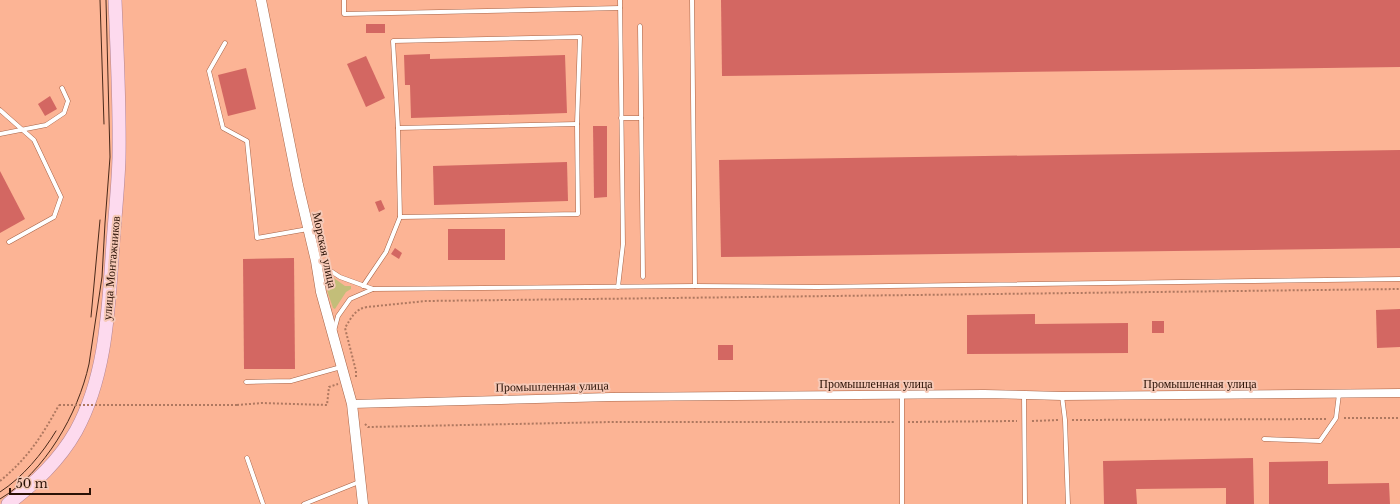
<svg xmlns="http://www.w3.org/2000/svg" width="1400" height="504" viewBox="0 0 1400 504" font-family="'Libre Baskerville',serif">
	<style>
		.green { fill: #c3be79 }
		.building { fill: #d36762 }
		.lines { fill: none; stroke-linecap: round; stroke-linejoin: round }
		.service-casing { stroke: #a66448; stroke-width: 5 }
		.minor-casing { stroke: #a66448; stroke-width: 9 }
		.tertiary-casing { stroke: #a66448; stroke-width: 11 }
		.primary-casing { stroke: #b28495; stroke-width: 14 }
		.path { stroke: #af7860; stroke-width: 2; stroke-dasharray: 2 2; stroke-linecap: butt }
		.service { stroke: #fff; stroke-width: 4 }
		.minor { stroke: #fff; stroke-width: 8 }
		.tertiary { stroke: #fff; stroke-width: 10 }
		.primary { stroke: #fddaee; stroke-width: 13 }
		.tram { stroke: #49291a; stroke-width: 1 }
		.path-bridge { stroke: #af7860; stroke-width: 2; stroke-dasharray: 2 2; stroke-linecap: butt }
		.labels { text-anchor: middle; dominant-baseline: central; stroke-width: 4; stroke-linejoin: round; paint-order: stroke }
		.street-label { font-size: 12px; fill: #2a1105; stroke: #f6c9b7 }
	</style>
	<rect width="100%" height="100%" fill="#fcb495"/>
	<path class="green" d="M327,273l18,13h6v3l-5,3 -11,17 -2,-1c-3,-10 -10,-24 -6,-35z"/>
	<g class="building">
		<path d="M721,0h679v67l-678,9z"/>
		<rect x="366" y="24" width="19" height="9"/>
		<path d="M430,54v5l135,-4 2,58 -156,5 -1,-33h-5l-1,-30z"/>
		<path d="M366,56l19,42 -19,9 -19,-43z"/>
		<path d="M246,68l10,41 -28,7 -10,-41z"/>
		<path d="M50,96l7,13 -12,7 -7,-12z"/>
		<path d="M593,126h14v71l-13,1z"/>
		<path d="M1400,150v98l-679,9 -2,-97z"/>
		<path d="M567,162l1,39 -134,4 -1,-39z"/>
		<path d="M0,171l25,48 -25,14z"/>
		<path d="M381,200l4,9 -6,3 -4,-10z"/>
		<rect x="448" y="229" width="57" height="31"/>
		<path d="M395,248l7,5 -3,6 -8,-5z"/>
		<path d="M294,258l1,111h-51l-1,-110z"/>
		<path d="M1400,309v38l-23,1 -1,-38z"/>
		<path d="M1035,314v10l93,-1v30l-161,1v-39z"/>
		<rect x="1152" y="321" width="12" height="12"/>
		<rect x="718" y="345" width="15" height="15"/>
		<path d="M1253,458l1,46h-28v-16l-90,1 1,15h-33l-1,-43z"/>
		<path d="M1328,461v23l61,-1 1,21h-121v-42z"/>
	</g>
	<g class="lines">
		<g class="service-casing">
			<g id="service">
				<path d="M344,0v14l276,-6"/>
				<path d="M692,0l3,286"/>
				<path d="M640,26l3,251"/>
				<path d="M225,43l-16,28 14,57 24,13 10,97 51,-9"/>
				<path d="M0,110l34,30 27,57 -7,20 -45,25"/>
				<path d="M621,118h20"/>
				<path d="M398,128l-5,-87 187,-4 -3,87 1,90 -178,3"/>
				<path d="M0,134l46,-9 18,-12 4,-12 -6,-13"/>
				<path d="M317,262l23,15 33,12 322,-3 122,1 583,-8"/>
				<path d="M363,286l23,-34 14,-35 -2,-89 179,-4"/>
				<path d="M618,287l5,-43 -3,-244"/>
				<path d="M334,331l4,-15 12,-17 23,-10"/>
				<path d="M246,382l45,-1 50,-14"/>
				<path d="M1024,395l1,109"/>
				<path d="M1062,396l3,24 3,84"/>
				<path d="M1264,439l56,2 16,-23 3,-24"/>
				<path d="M247,458l16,46"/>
				<path d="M304,504l55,-22"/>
				<path d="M902,504v-109"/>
			</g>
		</g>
		<g class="minor-casing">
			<path id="minor" d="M352,404l259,-7 373,-3 78,2 338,-3"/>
		</g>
		<g class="tertiary-casing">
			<path id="tertiary" d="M261,0l37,185 18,76 5,31 31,112 11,100"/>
		</g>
		<g class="primary-casing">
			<path id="primary" d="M8,504c27,-21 51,-43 68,-73 29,-53 32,-115 36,-173 2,-34 6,-67 7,-100 1,-53 -2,-106 -4,-158"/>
		</g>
		<g class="path">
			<path d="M356,377v-6l-11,-43c6,-10 10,-19 22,-21l59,-6 974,-12"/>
			<path d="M237,405l25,-2 65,2 2,-18 9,-3"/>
			<path d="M1344,418h56"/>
			<path d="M1072,420l255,-1"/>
			<path d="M1032,421l27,-1"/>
			<path d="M908,422l109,-1"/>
			<path d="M365,424l3,3 243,-5h284"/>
			<path d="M0,481c28,-23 42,-45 59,-76"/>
		</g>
		<use href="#service" class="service"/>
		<use href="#minor" class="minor"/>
		<use href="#tertiary" class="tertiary"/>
		<use href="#primary" class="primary"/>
		<g class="tram">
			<path d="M100,0l4,124"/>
			<path d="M91,317l9,-97"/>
			<path d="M0,492c23,-15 42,-38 56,-61"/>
			<path d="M0,499c45,-27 78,-85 89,-135l13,-87 3,-54 5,-66 -4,-157"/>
		</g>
		<path class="path-bridge" d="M59,405h178"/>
	</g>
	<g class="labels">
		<g class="street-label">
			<text transform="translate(325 250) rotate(78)">Морская улица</text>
			<text transform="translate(111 268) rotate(-85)">улица Монтажников</text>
			<text x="876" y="383">Промышленная улица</text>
			<text x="1200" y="383">Промышленная улица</text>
			<text transform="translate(552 386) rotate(-1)">Промышленная улица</text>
		</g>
	</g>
	<path d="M10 488v6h80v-6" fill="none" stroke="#2a1105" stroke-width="2"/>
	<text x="16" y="488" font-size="12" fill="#2a1105" stroke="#f6c9b7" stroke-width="3" paint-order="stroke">50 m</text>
</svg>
